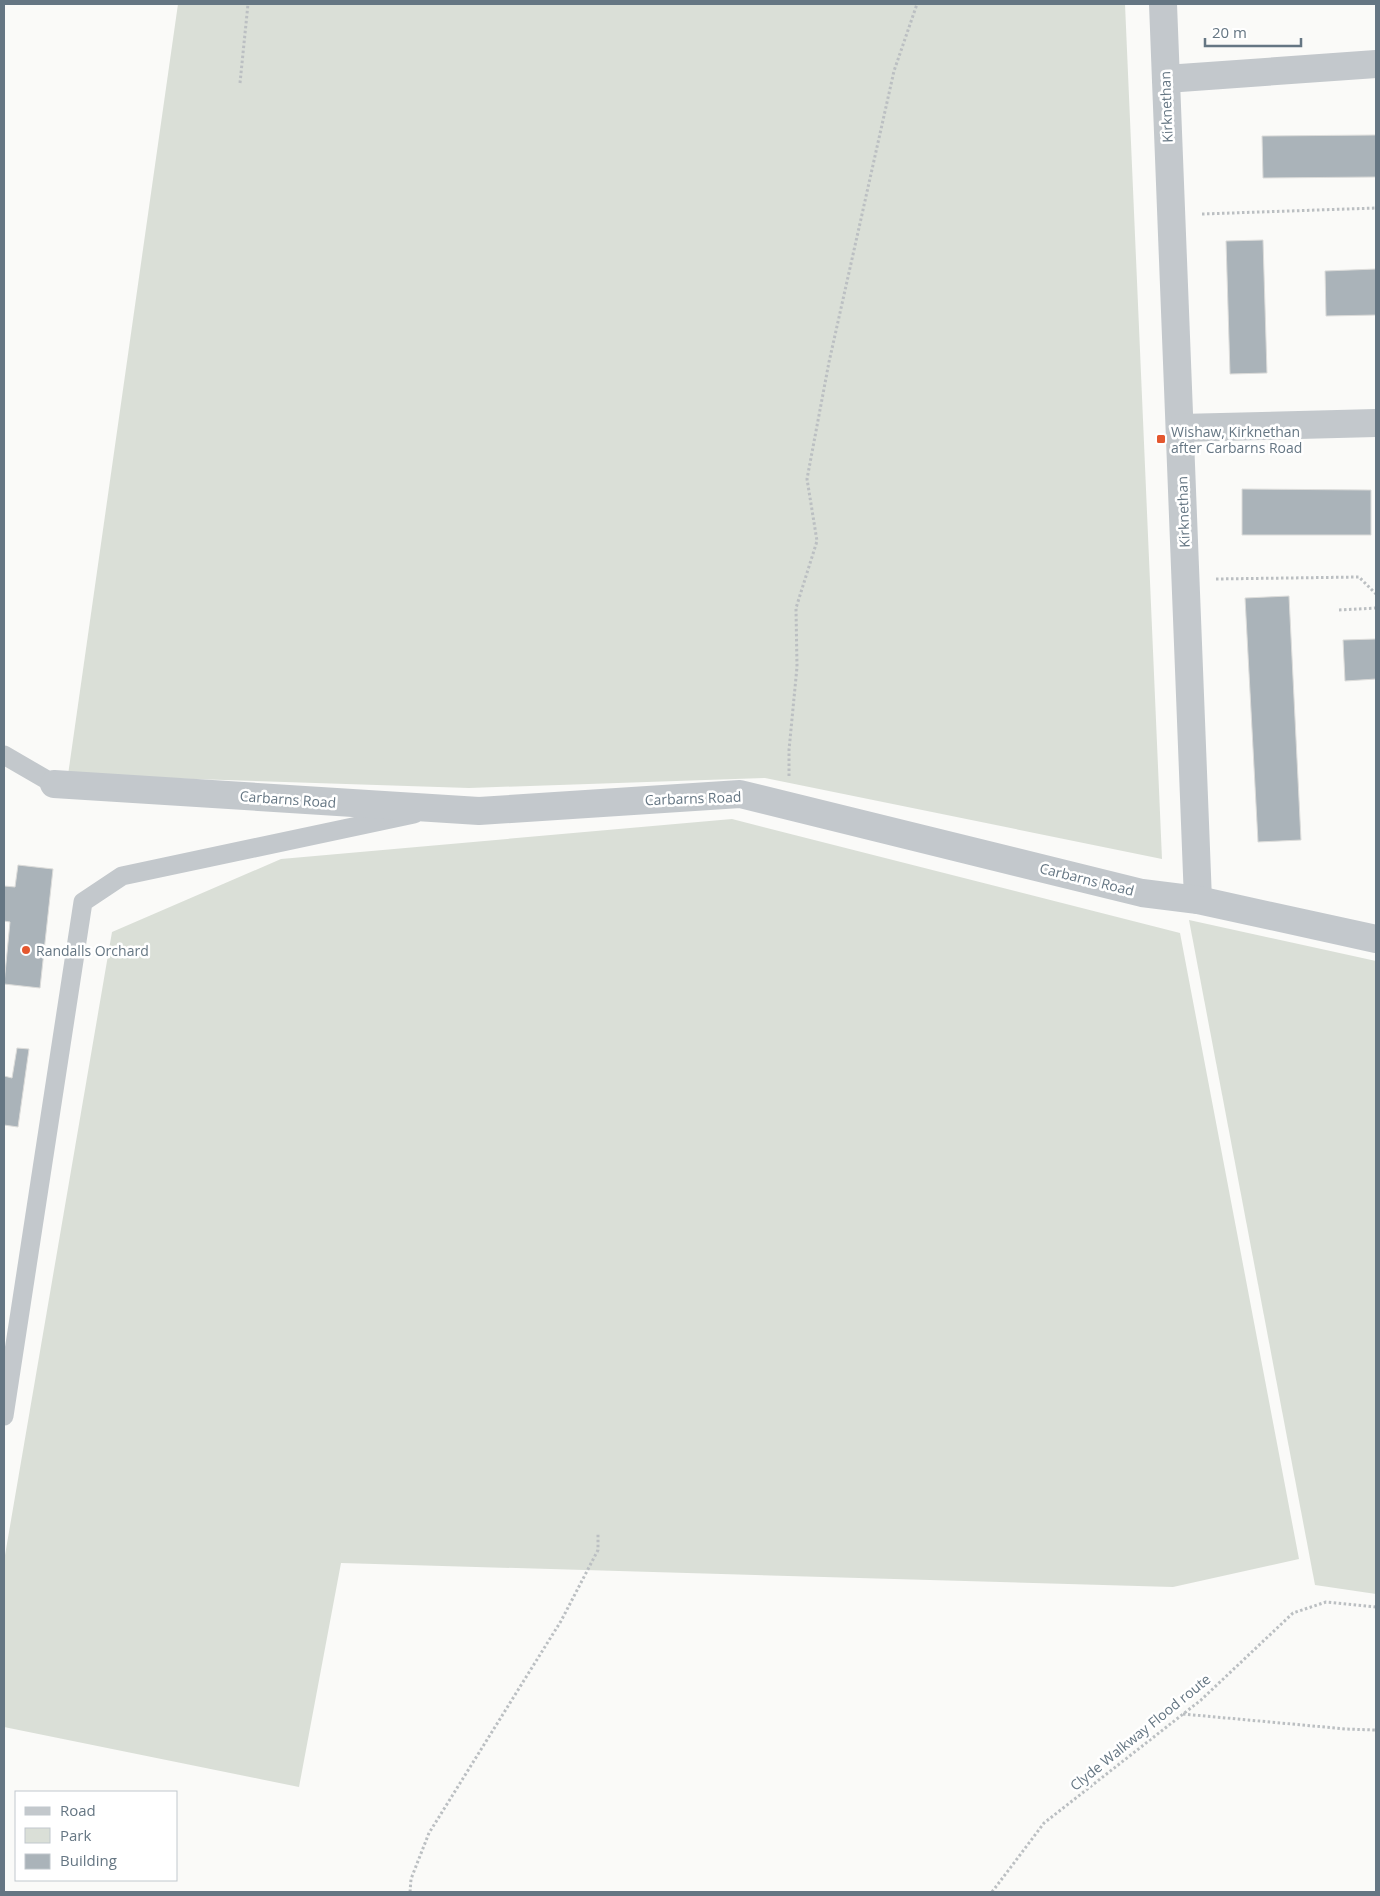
<svg xmlns="http://www.w3.org/2000/svg" width="1380" height="1896" viewBox="0 0 1380 1896" font-family="'Open Sans',sans-serif">
	<style>
		.green { fill: #dadfd7 }
		.building { fill: #aab3b9; stroke: #dcdcda }
		.lines { fill: none; stroke-linecap: round; stroke-linejoin: round }
		.path { stroke: #bbbfc2; stroke-width: 3; stroke-dasharray: 2.5 2.5; stroke-linecap: butt }
		.lane { stroke: #c3c8cc; stroke-width: 19 }
		.street { stroke: #c3c8cc; stroke-width: 28 }
		.poi-dot { fill: #e4572e; stroke: #fff; stroke-width: 2 }
		.labels { text-anchor: middle; dominant-baseline: central; stroke-width: 5; stroke-linejoin: round; paint-order: stroke }
		.street-label { font-size: 14px; fill: #657683; stroke: #fff }
		.poi-label { font-size: 14px; fill: #657683; stroke: #fff; text-anchor: start }
	</style>
	<rect width="100%" height="100%" fill="#fafaf8"/>
	<g class="green">
		<path d="M178,4h947l37,855 -397,-81 -296,10 -401,-13z"/>
		<path d="M732,819l448,114 119,626 -126,28 -832,-24 -42,224 -295,-60v-166l108,-629 169,-73z"/>
		<path d="M1189,920l187,41v633l-61,-9z"/>
	</g>
	<g class="building">
		<path d="M1376,135v42l-113,1 -1,-42z"/>
		<path d="M1263,240l4,133 -37,1 -4,-133z"/>
		<path d="M1376,269v46l-50,1 -1,-45z"/>
		<path d="M1242,489l129,1v45h-129z"/>
		<path d="M1289,596l12,244 -43,2 -13,-244z"/>
		<path d="M1376,639v40l-31,2 -2,-41z"/>
		<path d="M18,865l35,4 -13,119 -36,-4 6,-62 -6,-1v-35l11,1z"/>
		<path d="M17,1048l12,1 -11,78 -14,-2v-49l8,2z"/>
	</g>
	<g class="lines">
		<g class="path">
			<path d="M240,83l8,-79"/>
			<path d="M1202,214l174,-6"/>
			<path d="M1216,579l143,-2 17,17"/>
			<path d="M1339,610l37,-2"/>
			<path d="M789,776v-26l8,-83 -1,-59 21,-67 -10,-62 22,-117 65,-291 23,-67"/>
			<path d="M1183,1714l163,15 30,1"/>
			<path d="M410,1892l1,-13 18,-46 132,-212 37,-71v-17"/>
			<path d="M992,1892l52,-69 157,-123 92,-87 33,-11 50,5"/>
		</g>
		<g class="lane">
			<path d="M4,755l50,29"/>
			<path d="M4,1416l79,-514 39,-26 292,-62"/>
		</g>
		<g class="street">
			<path d="M1163,4l35,896"/>
			<path d="M1166,79l210,-15"/>
			<path d="M1180,428l196,-5"/>
			<path d="M54,784l425,27 261,-17 402,99 56,7 178,39"/>
		</g>
	</g>
	<g class="poi-dot">
		<rect x="1156" y="434" width="10" height="10" rx="2.5"/>
		<circle cx="26" cy="950" r="5"/>
	</g>
	<g class="labels">
		<g class="street-label">
			<text transform="translate(1166 107) rotate(-92)">Kirknethan</text>
			<text transform="translate(1183 512) rotate(-92)">Kirknethan</text>
			<text transform="translate(693 798) rotate(-2)">Carbarns Road</text>
			<text transform="translate(288 799) rotate(4)">Carbarns Road</text>
			<text transform="translate(1087 879) rotate(14)">Carbarns Road</text>
			<text transform="translate(1140 1732) rotate(-39)">Clyde Walkway Flood route</text>
		</g>
		<g class="poi-label">
			<text x="1171" y="431">Wishaw, Kirknethan<tspan x="1171" dy="16">after Carbarns Road</tspan></text>
			<text x="36" y="950">Randalls Orchard</text>
		</g>
	</g>
	<rect width="1380" height="1896" fill="none" stroke="#657683" stroke-width="10"/>
	<rect x="15" y="1791" width="162" height="90" fill="#ffffff" stroke="#c1c8cd"/>
	<rect x="25" y="1807" width="25" height="8" fill="#c3c8cc" stroke="#c1c8cd"/>
	<text x="60" y="1816" font-size="15" fill="#657683">Road</text>
	<rect x="25" y="1828" width="25" height="15" fill="#dadfd7" stroke="#c1c8cd"/>
	<text x="60" y="1841" font-size="15" fill="#657683">Park</text>
	<rect x="25" y="1854" width="25" height="15" fill="#aab3b9" stroke="#c1c8cd"/>
	<text x="60" y="1866" font-size="15" fill="#657683">Building</text>
	<path d="M1205 38v8h96v-8" fill="none" stroke="#657683" stroke-width="2.5"/>
	<text x="1212" y="38" font-size="15" fill="#657683" stroke="#ffffff" stroke-width="4" paint-order="stroke">20 m</text>
</svg>
